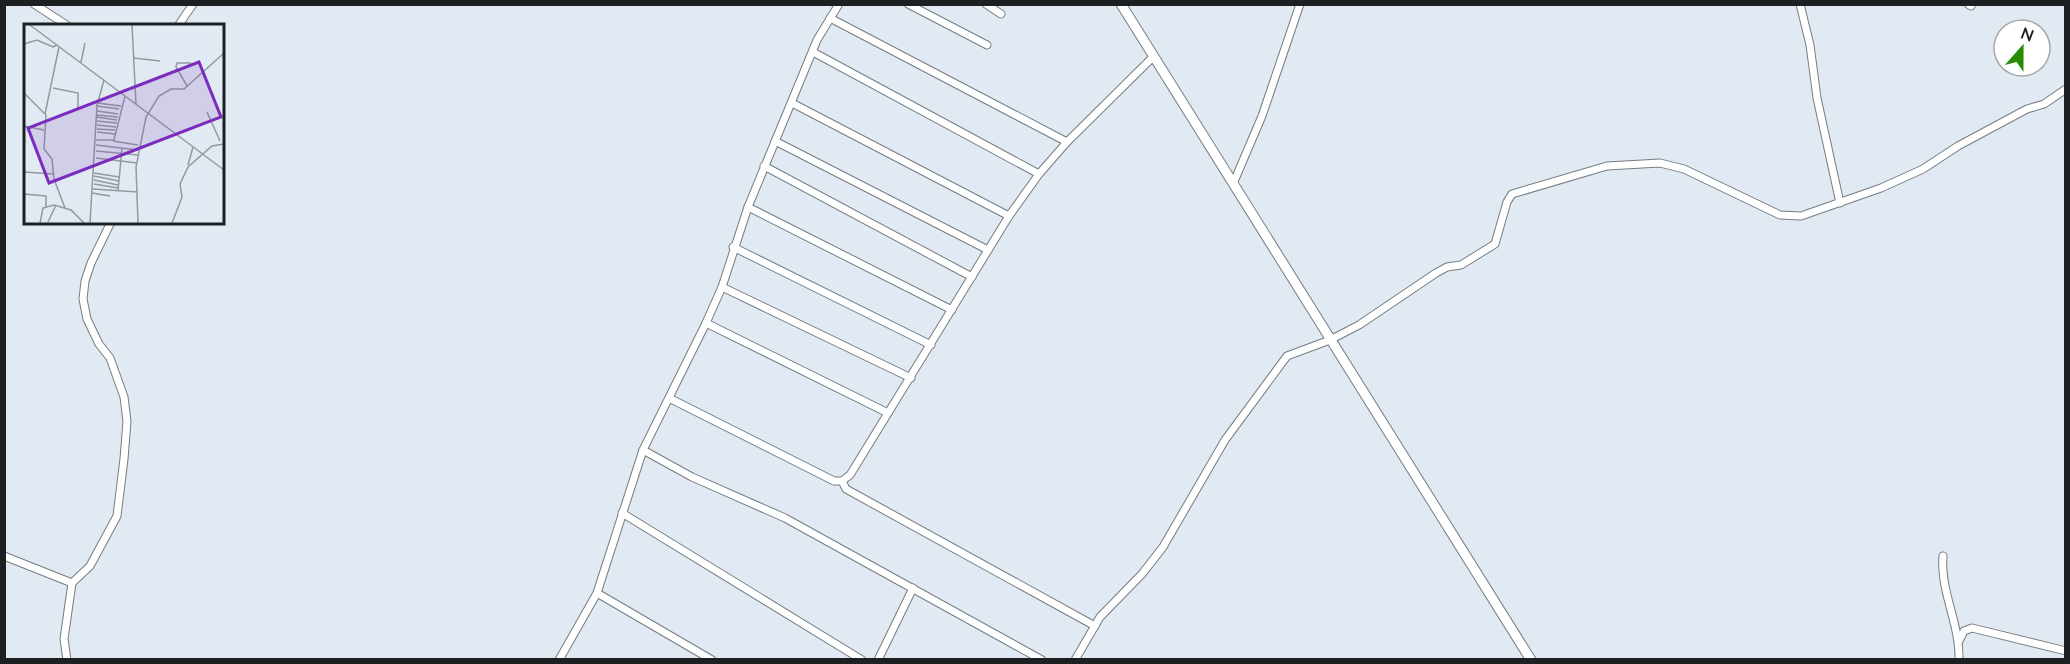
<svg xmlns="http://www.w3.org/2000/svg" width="2070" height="664" viewBox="0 0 2070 664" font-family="Lato,sans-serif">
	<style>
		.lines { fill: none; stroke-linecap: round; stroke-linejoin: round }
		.street-casing { stroke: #747c83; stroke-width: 9 }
		.secondary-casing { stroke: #747c83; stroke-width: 11 }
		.street { stroke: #fff; stroke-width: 7 }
		.secondary { stroke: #fff; stroke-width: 9 }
		.inset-road { fill: none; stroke: #92999f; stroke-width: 1.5 }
		.view { fill: #7b2cbf; fill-opacity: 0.15; stroke: #7b2cbf; stroke-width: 3 }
		.inset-edge { fill: none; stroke: #1c2022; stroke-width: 3 }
	</style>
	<rect width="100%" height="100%" fill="#e1eaf2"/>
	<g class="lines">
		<g class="street-casing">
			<g id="street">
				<path d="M34,4l34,22"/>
				<path d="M908,4l79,41"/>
				<path d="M986,4l15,10"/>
				<path d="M1800,4l10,41 7,53 23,105"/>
				<path d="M1968,4l3,2"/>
				<path d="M830,18l237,124"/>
				<path d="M178,26l15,-22"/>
				<path d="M813,52l226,122"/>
				<path d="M792,103l217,113"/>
				<path d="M775,141l213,109"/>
				<path d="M764,166l208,111"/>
				<path d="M1233,184l29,-68 38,-112"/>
				<path d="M748,207l204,103"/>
				<path d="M733,247l198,98"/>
				<path d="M722,287l189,91"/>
				<path d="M706,323l182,90"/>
				<path d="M669,398l165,83h8l8,-6 159,-259 30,-42 28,-32 86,-85"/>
				<path d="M643,450l49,27 93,41 257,142"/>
				<path d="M842,481l4,8 249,137"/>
				<path d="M622,513l240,147"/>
				<path d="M4,556l68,27"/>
				<path d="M1943,556c-3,36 17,67 16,104"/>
				<path d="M597,593l115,67"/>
				<path d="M1959,641l5,-10 8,-3 94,23"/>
				<path d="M67,660l-3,-21 8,-56 18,-17 27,-50 7,-57 3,-38 -3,-24 -14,-39 -11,-14 -12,-25 -4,-20 2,-18 6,-18 20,-41"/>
				<path d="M559,660l38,-67 46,-143 63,-127 16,-36 26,-80 69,-167 22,-36"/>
				<path d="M878,660l35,-72"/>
				<path d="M1075,660l25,-43 42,-43 21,-27 62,-107 62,-84 43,-16 29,-15 77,-52 11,-6 14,-2 34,-21 12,-42 5,-8 95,-28 53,-3 24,6 96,46 21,1 80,-28 42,-19 35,-23 69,-37 17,-5 22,-15"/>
			</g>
		</g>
		<g class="secondary-casing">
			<path id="secondary" d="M1121,4l410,656"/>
		</g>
		<use href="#street" class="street"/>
		<use href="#secondary" class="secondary"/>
	</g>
	<g transform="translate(24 24)">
		<rect width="200" height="200" fill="#e1eaf2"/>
		<path class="inset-road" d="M6,1l194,145M108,1l4,79M0,20l13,-4 16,7 4,-2M110,34l26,3M57,38l4,-19M163,62l-11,-19 1,-4h14M29,64l25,5v15M0,69l22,22 -2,34 8,10 2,20 11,29M73,79l24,3M73,82l22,3M73,87l21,3M183,88l13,29M21,90l14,-67M73,91l21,2M73,93l20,3M73,97l20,2M73,101l19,2M0,102l20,4M73,105l18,1M73,108l18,2M72,116h18l11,-44M89,117l25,4M72,121l42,5M72,127l42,4M72,134l41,5M164,141l5,-18M0,148l29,2M70,149l25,4M70,152l25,5M70,156l24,5M70,160l24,4M69,165l45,3M94,167l4,-43M68,169l18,3M0,170l22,2v11M24,198l8,-17M16,199l3,-15 11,-3 17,5 13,13M66,199l7,-118 7,-25M114,199l-2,-56 10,-50 13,-21 12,-7h13l40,-36M148,199l10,-26 -2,-13 8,-17 24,-21 12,-2"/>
		<path class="view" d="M175,38l22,55 -172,66 -21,-55z"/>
		<rect width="200" height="200" class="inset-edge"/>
	</g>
	<rect width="2070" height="664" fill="none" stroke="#1c2022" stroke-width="12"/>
	<g transform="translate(2022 48) rotate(21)"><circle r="28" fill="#ffffff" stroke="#a4a6a7" stroke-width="1.5"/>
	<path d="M0-4.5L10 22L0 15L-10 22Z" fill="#278c04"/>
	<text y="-9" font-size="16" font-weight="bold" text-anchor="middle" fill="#1c2022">N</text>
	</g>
</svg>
